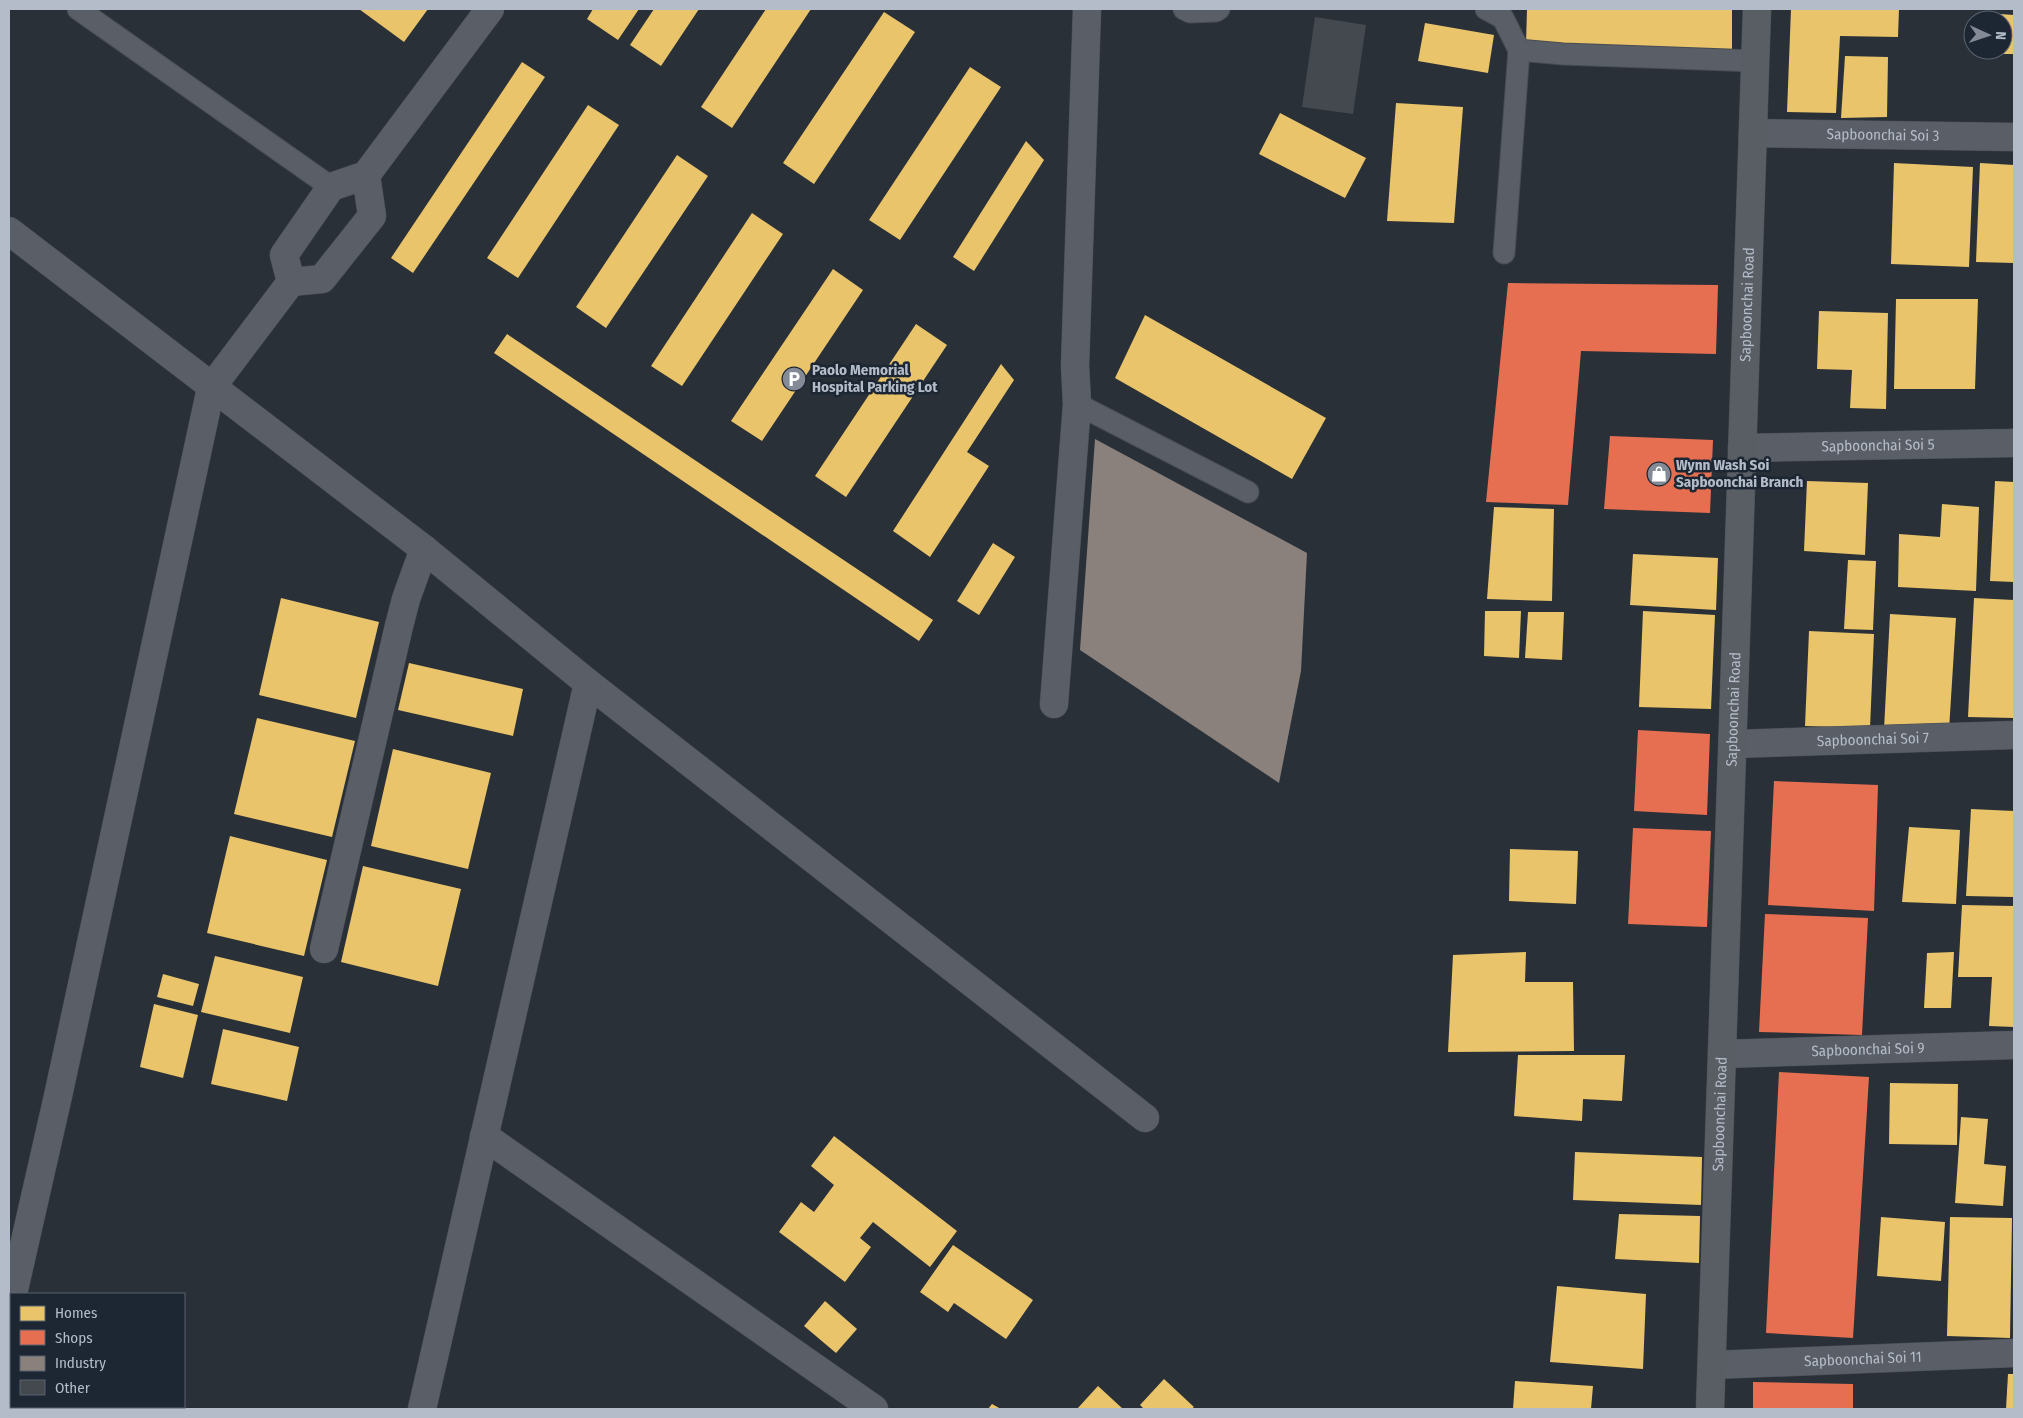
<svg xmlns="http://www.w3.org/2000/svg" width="2023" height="1418" viewBox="0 0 2023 1418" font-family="'Fira Sans Condensed',sans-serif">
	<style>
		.homes { fill: #e9c46a }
		.shops { fill: #e76f51 }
		.industry { fill: #8a817c }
		.building { fill: #444950 }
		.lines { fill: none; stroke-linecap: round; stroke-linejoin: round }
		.lane-casing { stroke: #484c53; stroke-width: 23 }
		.street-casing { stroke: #484c53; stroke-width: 29 }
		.secondary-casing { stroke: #484c53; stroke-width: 29 }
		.lane { stroke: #5a5e66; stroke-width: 21 }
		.street { stroke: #5a5e66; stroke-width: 28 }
		.secondary { stroke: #595d64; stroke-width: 28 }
		.labels { text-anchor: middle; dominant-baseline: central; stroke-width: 5; stroke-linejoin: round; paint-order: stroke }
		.street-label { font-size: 15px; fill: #b4bcc9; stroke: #1d2633 }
		.poi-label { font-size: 15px; font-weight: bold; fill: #b4bcc9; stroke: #1d2633; text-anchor: start }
	</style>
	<rect width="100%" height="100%" fill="#2a3038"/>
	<g class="homes">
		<path d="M359,9h69l-24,33z"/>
		<path d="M593,9h46l-21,31 -31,-21z"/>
		<path d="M654,9h45l-38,57 -31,-21z"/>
		<path d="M766,9h45l-79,119 -31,-21z"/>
		<path d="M1527,9h205v42l-206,-7z"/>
		<path d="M1791,9h108l-1,28 -58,-1 -4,77 -49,-1z"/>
		<path d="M884,12l31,20 -101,152 -31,-21z"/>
		<path d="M2000,14l14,1v39h-16l1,-4h4v-30h-3z"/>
		<path d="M1425,23l69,12 -6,38 -70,-12z"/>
		<path d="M1845,56l43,1 -1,60 -46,1z"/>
		<path d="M522,62l23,15 -132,196 -22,-15z"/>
		<path d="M970,67l31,20 -101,153 -31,-20z"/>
		<path d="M1396,103l67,4 -9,116 -67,-2z"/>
		<path d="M588,105l31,20 -101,153 -31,-20z"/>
		<path d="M1280,113l86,45 -21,40 -86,-44z"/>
		<path d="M1026,141l18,19 -70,111 -21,-14z"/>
		<path d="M677,155l31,21 -102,152 -30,-21z"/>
		<path d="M1894,163l79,4 -4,100 -78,-3z"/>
		<path d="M1980,163l34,2v98l-38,-1z"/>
		<path d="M752,213l31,21 -101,152 -31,-20z"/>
		<path d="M833,269l30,21 -101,151 -31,-20z"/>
		<path d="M1896,299h82l-3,90h-81z"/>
		<path d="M1819,311l69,2 -2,96 -36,-1 2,-38 -35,-1z"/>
		<path d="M1145,315l181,103 -34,61 -177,-101z"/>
		<path d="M916,324l31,21 -101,152 -31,-21z"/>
		<path d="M507,334l426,286 -14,21 -425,-288z"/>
		<path d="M1001,364l13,16 -47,72 22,14 -59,91 -37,-26z"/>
		<path d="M1807,481l61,2 -3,72 -61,-4z"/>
		<path d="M1995,481l19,1v100l-24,-1z"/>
		<path d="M1942,504l37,3 -3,84 -78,-4 1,-53 41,3z"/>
		<path d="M1494,507l60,2 -2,92 -65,-2z"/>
		<path d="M993,543l22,14 -36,58 -22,-14z"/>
		<path d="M1633,554l85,4 -2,52 -86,-5z"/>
		<path d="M1848,560l28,1 -3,69 -29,-1z"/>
		<path d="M281,598l98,24 -23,96 -97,-23z"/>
		<path d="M1974,598l40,2v118l-46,-1z"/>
		<path d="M1485,611h36l-2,47 -35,-2z"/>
		<path d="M1643,611l72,4 -4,94 -72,-2z"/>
		<path d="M1528,612h36l-2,48 -37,-2z"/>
		<path d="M1890,614l66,4 -7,112 -65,-1z"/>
		<path d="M1809,631l65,3 -4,94 -65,-2z"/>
		<path d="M409,663l114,26 -10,47 -115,-26z"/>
		<path d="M257,718l98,23 -23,96 -98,-23z"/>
		<path d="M393,749l98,24 -23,96 -97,-23z"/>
		<path d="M1971,809l43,2v86l-48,-1z"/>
		<path d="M1909,827l51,3 -4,74 -54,-2z"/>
		<path d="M230,836l97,24 -23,96 -97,-23z"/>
		<path d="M1510,849l68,2 -2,53 -67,-3z"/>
		<path d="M363,866l98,23 -23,97 -97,-24z"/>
		<path d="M1962,905l52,1v121l-25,-1 3,-49h-34z"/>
		<path d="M1526,952l-1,30h48l1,69 -126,1 5,-97z"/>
		<path d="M1954,952l-3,56h-27l3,-55z"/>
		<path d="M215,956l88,21 -13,56 -89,-21z"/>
		<path d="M163,974l36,10 -6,22 -36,-9z"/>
		<path d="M154,1004l44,11 -15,63 -43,-11z"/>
		<path d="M223,1029l76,18 -12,54 -76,-17z"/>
		<path d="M1518,1055h107l-3,46 -39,-2 -1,22 -68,-5z"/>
		<path d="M1890,1083l68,1 -1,61 -68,-1z"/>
		<path d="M1961,1117l27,2 -4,45 22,2 -3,40 -48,-3z"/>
		<path d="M834,1136l123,95 -27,36 -57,-45 -13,16 11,9 -26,35 -66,-50 22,-30 13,10 20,-27 -23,-19z"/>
		<path d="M1575,1152l127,5 -1,48 -128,-5z"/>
		<path d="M1619,1214l81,2 -1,47 -84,-4z"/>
		<path d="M1881,1217l64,5 -4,59 -64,-5z"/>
		<path d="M1950,1217l62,1 -2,120 -63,-2z"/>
		<path d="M953,1245l80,55 -27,39 -52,-36 -6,9 -28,-20z"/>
		<path d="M1557,1286l89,8 -3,75 -93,-7z"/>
		<path d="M825,1301l32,28 -21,24 -32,-27z"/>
		<path d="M2008,1374h6v35h-8z"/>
		<path d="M1164,1379l30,28 -3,2h-47l-4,-4z"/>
		<path d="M1515,1381l78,5 -2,23h-78z"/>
		<path d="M1098,1386l25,23h-46z"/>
		<path d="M992,1404l9,5h-13z"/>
	</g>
	<g class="shops">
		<path d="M1508,283l210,2 -2,69 -135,-3 -13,154 -82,-3z"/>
		<path d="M1610,436l103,4 -3,73 -106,-4z"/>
		<path d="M1638,730l72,4 -3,81 -73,-4z"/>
		<path d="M1774,781l104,4 -4,126 -106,-6z"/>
		<path d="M1633,828l78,3 -4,96 -79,-3z"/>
		<path d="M1765,914l103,4 -6,117 -103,-3z"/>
		<path d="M1779,1072l90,5 -16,261 -87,-5z"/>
		<path d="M1753,1382l100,2v25h-100z"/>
	</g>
	<path class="industry" d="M1095,439l212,114 -6,118 -22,112 -199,-133z"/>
	<path class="building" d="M1315,17l51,8 -13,89 -51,-7z"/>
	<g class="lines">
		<g class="lane-casing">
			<g id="lane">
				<path d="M78,9l253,178"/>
				<path d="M1184,9l6,3 26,-1 3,-2"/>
				<path d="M1486,9l17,9 16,32 44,4 192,7"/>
				<path d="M1504,253l15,-203"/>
				<path d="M1077,404l171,88"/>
			</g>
		</g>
		<g class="street-casing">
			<g id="street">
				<path id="s1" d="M1753,133l261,4"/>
				<path d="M9,231l415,318 164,134 557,435"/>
				<path d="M291,282l-7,-27 47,-68 35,-12 124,-166"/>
				<path id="s2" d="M1742,448l272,-5"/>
				<path d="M1054,704l23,-300 -2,-38 12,-357"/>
				<path id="s3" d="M1733,744l281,-9"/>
				<path d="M324,949l75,-323 7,-27 18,-50"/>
				<path id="s4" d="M1722,1054l292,-9"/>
				<path d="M484,1136l390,273"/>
				<path d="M13,1294l45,-198 153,-708 80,-106 31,-3 50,-63 -6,-41"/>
				<path id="s5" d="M1712,1365l302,-12"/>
				<path d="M422,1409l166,-726"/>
			</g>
		</g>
		<g class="secondary-casing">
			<g id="secondary">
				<path id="s6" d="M1710,1409l47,-1400"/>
			</g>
		</g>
		<use href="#lane" class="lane"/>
		<use href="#street" class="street"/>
		<use href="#secondary" class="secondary"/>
	</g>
	<defs>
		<g id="parking-disc" transform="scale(1.25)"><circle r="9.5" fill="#848b96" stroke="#1d2633"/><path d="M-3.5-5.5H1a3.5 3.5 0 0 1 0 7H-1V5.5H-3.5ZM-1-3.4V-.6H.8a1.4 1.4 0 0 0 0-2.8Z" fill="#fff"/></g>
		<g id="shop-disc" transform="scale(1.25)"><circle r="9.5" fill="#848b96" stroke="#1d2633"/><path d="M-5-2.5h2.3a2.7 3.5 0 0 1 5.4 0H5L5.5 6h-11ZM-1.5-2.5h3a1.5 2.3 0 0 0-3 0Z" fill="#fff"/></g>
	</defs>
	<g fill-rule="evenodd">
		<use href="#parking-disc" x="794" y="379"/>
		<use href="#shop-disc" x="1659" y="474"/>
	</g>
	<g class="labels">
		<g class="street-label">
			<text stroke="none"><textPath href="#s1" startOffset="130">Sapboonchai Soi 3</textPath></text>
			<text stroke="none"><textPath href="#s6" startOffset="1105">Sapboonchai Road</textPath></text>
			<text stroke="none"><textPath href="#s2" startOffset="136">Sapboonchai Soi 5</textPath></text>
			<text stroke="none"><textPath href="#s6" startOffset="700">Sapboonchai Road</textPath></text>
			<text stroke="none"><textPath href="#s3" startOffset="140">Sapboonchai Soi 7</textPath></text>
			<text stroke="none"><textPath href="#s4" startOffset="146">Sapboonchai Soi 9</textPath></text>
			<text stroke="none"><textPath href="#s6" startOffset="295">Sapboonchai Road</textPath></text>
			<text stroke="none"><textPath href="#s5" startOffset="151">Sapboonchai Soi 11</textPath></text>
		</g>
		<g class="poi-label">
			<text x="812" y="370">Paolo Memorial<tspan x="812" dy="17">Hospital Parking Lot</tspan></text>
			<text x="1676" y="465">Wynn Wash Soi<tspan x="1676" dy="17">Sapboonchai Branch</tspan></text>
		</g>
	</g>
	<rect width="2023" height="1418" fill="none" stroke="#b4bcc9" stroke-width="20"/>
	<rect x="10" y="1293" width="175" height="115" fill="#1d2633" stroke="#59626f"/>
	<rect x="20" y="1306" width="25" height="15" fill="#e9c46a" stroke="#59626f"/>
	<text x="55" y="1318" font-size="15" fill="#b4bcc9">Homes</text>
	<rect x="20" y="1330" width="25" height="15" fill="#e76f51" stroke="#59626f"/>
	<text x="55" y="1343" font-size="15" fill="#b4bcc9">Shops</text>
	<rect x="20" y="1356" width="25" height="15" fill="#8a817c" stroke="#59626f"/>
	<text x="55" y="1368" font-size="15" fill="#b4bcc9">Industry</text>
	<rect x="20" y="1380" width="25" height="15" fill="#444950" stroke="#59626f"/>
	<text x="55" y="1393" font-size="15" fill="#b4bcc9">Other</text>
	<g transform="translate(1988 35) rotate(93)"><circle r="24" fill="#1d2633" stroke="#59626f"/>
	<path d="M0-4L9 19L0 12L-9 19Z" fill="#848b96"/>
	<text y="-8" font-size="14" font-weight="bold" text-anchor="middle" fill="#b4bcc9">N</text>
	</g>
</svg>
